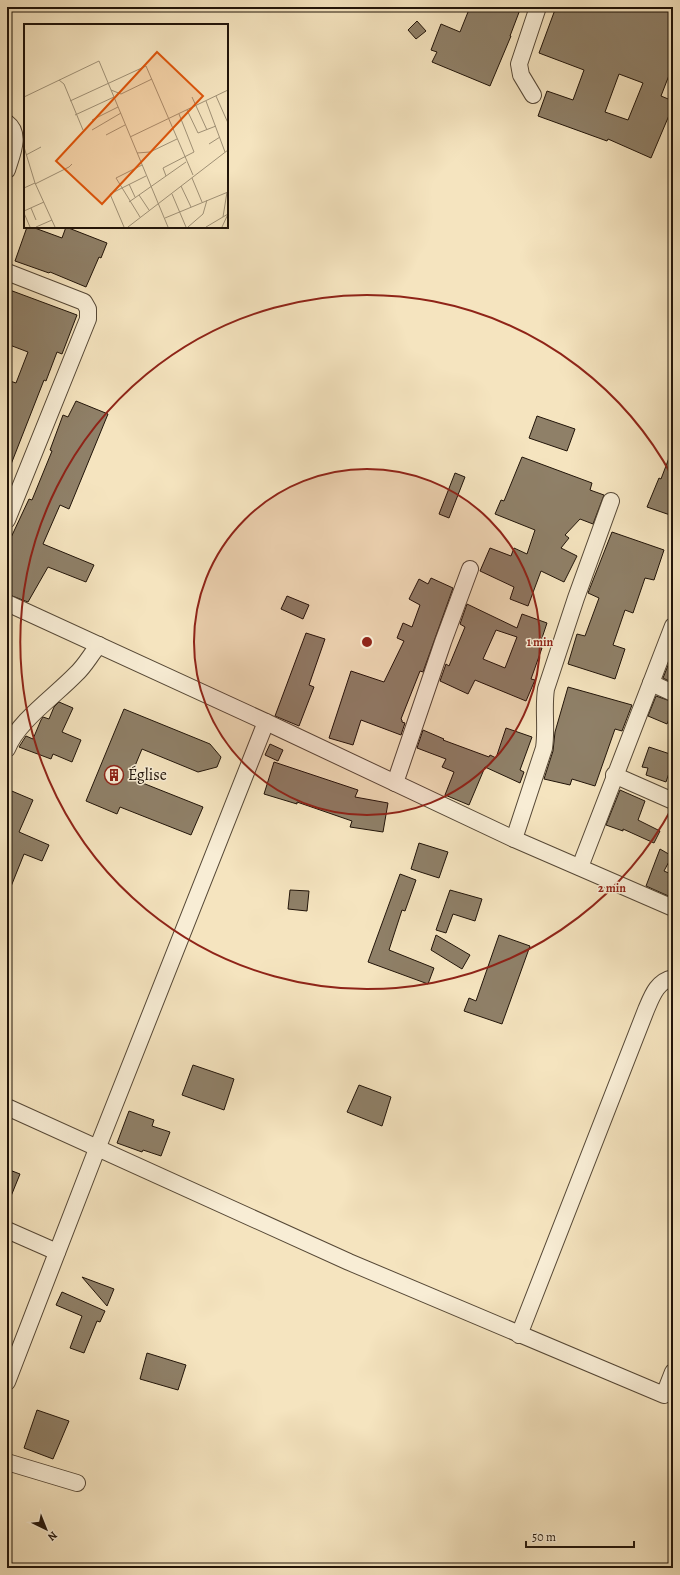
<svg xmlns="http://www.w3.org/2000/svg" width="680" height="1575" viewBox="0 0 680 1575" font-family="Alegreya,serif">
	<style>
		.building { fill: #8f8068; stroke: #211409; fill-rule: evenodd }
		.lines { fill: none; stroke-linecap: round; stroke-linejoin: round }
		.minor-casing { stroke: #564836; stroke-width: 18 }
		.minor { stroke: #f8edd5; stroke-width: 16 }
		.ring { fill: none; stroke: #8f2418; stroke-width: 2 }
		.labels { text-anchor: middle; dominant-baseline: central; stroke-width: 3; stroke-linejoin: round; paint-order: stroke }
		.poi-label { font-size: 16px; fill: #211409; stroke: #f8edd5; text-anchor: start }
		.inset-road { fill: none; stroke: #a09176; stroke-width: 1 }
		.view { fill: #de560c; fill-opacity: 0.15; stroke: #de560c; stroke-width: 2 }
		.inset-edge { fill: none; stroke: #211409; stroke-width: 2 }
		.centre { fill: #8f2418; stroke: #f8edd5; stroke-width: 2 }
		.ring-label { font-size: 12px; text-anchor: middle; font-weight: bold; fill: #8f2418; stroke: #f8edd5; stroke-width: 3; stroke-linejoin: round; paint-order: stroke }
	</style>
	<rect width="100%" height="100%" fill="#f5e4bf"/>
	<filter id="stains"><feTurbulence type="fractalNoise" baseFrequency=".005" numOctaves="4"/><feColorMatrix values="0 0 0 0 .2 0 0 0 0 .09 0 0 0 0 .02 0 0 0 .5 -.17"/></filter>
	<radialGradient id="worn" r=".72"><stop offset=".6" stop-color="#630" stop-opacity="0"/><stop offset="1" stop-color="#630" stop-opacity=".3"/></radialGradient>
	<g class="building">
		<path d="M470,7h51l-11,29h1l-21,50 -58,-24 5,-10 -6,-2 10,-26 19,8z"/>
		<path d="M556,7h117v58l-12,31 12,5v5l-22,52 -43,-19 -1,2 -69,-25 9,-25 26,9 11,-30 -45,-17zM619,74l24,9 -15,37 -23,-8z"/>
		<path d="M417,21l9,10 -10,8 -8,-9z"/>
		<path d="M27,227h5l30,11 4,-11 41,16 -6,15 -2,-1 -13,30 -36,-15 -1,1 -34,-12z"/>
		<path d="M7,289l70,26 -15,39 -5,-2 -11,29 -2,-1 -36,92 -1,-92 9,3 12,-31 -21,-8z"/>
		<path d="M76,401l32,13 -39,95 -9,-4 -17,39 51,21 -8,17 -38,-15 -20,35 -21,-8v-48l22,-47 3,1 20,-49 -2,-1 13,-35 5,2z"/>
		<path d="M537,416l38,13 -8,22 -38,-13z"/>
		<path d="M672,450l1,1v65l-26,-9 12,-29 2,1z"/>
		<path d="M522,457l70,26 -2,7 14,5 -11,29 -13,-5 -15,16 4,3 -8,10 16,8 -13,26 -23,-11 -13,35 -18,-7 4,-12 -34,-16 10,-23 21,8 3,-8 13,6 8,-24 -40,-16 6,-14 3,1z"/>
		<path d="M455,473l10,4 -16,41 -10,-4z"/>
		<path d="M612,532l52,18 -10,30 -9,-2 -12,35 -8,-3 -12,35 12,4 -10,30 -47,-15 9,-30 8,2 14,-38 -11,-5z"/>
		<path d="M431,578l22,10 -30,84 -3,-1 -19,48 1,1v2l3,1 -4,12 -40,-15 -8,25 -24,-7 22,-67 33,11 20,-41 -7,-3 6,-15 9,4 8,-22 -11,-6 10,-20 9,5z"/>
		<path d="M287,596l22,9 -6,14 -22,-10z"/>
		<path d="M467,604l50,24 5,-14 25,9 -8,24 3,1 -11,31 4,1 -9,21 -51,-21 -7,14 -28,-13 6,-17 3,2 16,-39 -5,-3zM496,630l21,7 -12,31 -22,-9z"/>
		<path d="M306,633l19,6 -16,46 5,2 -15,39 -24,-10z"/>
		<path d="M673,653v30l-10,-5z"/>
		<path d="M568,687l64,18 -10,26 -7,-2 -20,57 -23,-7 -2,6 -26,-6 9,-28 2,-19z"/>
		<path d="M656,696l17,6v7l-6,15 -19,-8z"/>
		<path d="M59,702l14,6 -11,24 19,8 -9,22 -19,-8 -2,5 -32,-12 7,-11 7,3 8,-19 2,-3 6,2 5,-12z"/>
		<path d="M124,709l86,35 11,13 -4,10 -19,5 -56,-23 -12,29 73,29 -12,28 -71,-28 -3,7 -31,-13z"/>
		<path d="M506,728l26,9 -12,33 4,2 -4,11 -35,-16 -16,38 -24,-10 9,-23 -12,-5 4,-8 -29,-11 6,-18 21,9 -1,1 46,17 1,-2 6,3z"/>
		<path d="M270,744l13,6 -5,11 -13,-6z"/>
		<path d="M649,747l24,8v6l-7,21 -20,-7 2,-7 -6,-1z"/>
		<path d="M274,762l84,28 -3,7 33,6 -5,29 -33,-5 2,-6 -55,-19v2l-33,-10z"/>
		<path d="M7,789l26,11 -14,32 30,13 -7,16 -18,-7 -16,40z"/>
		<path d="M620,790l25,11 -7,19 22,11 -6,12 -31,-14v2l-17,-6z"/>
		<path d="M419,843l29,9 -9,26 -28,-9z"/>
		<path d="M660,849l12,7 -8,15 9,4v23l-27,-12z"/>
		<path d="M400,874l16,6 -11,31 -3,-1 -13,40 45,18 -6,16 -60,-22z"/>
		<path d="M290,890l19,1 -2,20 -19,-2z"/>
		<path d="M450,890l32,9 -7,22 -22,-7 -7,19 -10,-3z"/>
		<path d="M436,935l34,20 -8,14 -31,-19z"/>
		<path d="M499,935l31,11 -28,78 -38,-13 5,-13 7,3z"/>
		<path d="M193,1065l41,14 -10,31 -42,-15z"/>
		<path d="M359,1085l32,12 -9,29 -35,-14z"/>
		<path d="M129,1111l25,9 -2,6 18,6 -9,24 -18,-6 -1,2 -25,-9z"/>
		<path d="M7,1169l13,5 -13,32z"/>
		<path d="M82,1277l32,12 -7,17z"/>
		<path d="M62,1292l43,19 -5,11 -3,-1 -13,32 -14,-5 12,-32 -26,-11z"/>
		<path d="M147,1353l39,12 -8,25 -38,-11z"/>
		<path d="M37,1410l32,11 -16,38 -29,-11z"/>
	</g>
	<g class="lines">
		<g class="minor-casing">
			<g id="minor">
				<path d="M533,95l-12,-20 -2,-11 19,-57"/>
				<path d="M7,123c15,11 4,33 0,47"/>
				<path d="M7,272l77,30 4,7v10l-81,201"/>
				<path d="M7,603l259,119 248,117 159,69"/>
				<path d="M651,683l22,10"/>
				<path d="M7,749c11,-28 48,-53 69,-75 9,-8 15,-20 23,-29"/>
				<path d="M614,775l59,26"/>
				<path d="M395,783l48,-141 27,-73"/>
				<path d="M514,839l30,-91c3,-20 -1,-39 2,-59l30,-91 35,-97"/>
				<path d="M580,867l93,-241"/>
				<path d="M7,1107l342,155 315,133 9,-23"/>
				<path d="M7,1230l50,22"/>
				<path d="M519,1335l127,-325c6,-14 11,-29 27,-32"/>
				<path d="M7,1382l90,-233 169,-427"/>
				<path d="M7,1462l70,21"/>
			</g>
		</g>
		<use href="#minor" class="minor"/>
	</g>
	<circle cx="367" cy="642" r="173" fill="#8f2418" fill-opacity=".12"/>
	<g class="ring">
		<circle cx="367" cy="642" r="173"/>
		<path d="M672 808A347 347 0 1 1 672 476"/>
	</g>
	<defs>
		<g id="building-ring" transform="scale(1)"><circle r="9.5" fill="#f8edd5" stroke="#8f2418" stroke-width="1.5"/><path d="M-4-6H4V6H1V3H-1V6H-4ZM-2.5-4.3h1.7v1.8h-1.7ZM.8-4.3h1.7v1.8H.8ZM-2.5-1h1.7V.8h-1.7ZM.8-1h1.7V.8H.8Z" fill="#8f2418"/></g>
	</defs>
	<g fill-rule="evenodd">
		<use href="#building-ring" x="114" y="775"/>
	</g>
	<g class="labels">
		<g class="poi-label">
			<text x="128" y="775">Église</text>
		</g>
	</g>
	<g transform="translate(24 24)">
		<rect width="204" height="204" fill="#f5e4bf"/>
		<path class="inset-road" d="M35,56l5,4 19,46M87,66l10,4 31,-15M192,72l12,27M0,73l75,-36 69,166M168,73l15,33M46,77l76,-35 47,109M182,77l19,51M163,86l11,23 18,-7M51,91l39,-18M68,96l26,-13M68,106l29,-17M82,111l19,-10M106,113l98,-47M185,120l11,-7M0,123l11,36 20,44M113,129l13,-1 27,-13M2,131l15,-8M142,152l-3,-8 31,-16 -15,-38M168,154l10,24M11,160l34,-17 3,-3M105,160l6,13M157,162l10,21M0,164l11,-5M148,170l14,33M115,171l10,15M105,178l57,-40M7,184l5,12M0,187l20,-9M0,189l6,14M116,193l-24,-39 26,-13M199,193l4,-25M141,194l63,-26M12,203l16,-7M100,203l-14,-33 36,-18M104,203l100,-77M164,203l15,-13 4,-14M182,203l22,-13M198,203l6,-13"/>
		<path class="view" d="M133,28l46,44 -101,108 -46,-43z"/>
		<rect width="204" height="204" class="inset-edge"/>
	</g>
	<circle cx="367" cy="642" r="6" class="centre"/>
	<g class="ring-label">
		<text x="540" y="646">1 min</text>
		<text x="612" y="892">2 min</text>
	</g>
	<rect width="680" height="1575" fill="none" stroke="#f5e4bf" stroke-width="24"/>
	<rect x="8" y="8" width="664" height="1559" fill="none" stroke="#211409" stroke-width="2"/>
	<rect x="12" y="12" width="656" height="1551" fill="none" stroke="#211409"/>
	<g transform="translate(46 1529) rotate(137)" stroke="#f8edd5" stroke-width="3" paint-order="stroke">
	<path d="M0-3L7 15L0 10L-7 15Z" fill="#211409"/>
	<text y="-6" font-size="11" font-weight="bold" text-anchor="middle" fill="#211409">N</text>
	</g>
	<path d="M526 1541v6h108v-6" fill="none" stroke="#211409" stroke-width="2"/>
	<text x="532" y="1541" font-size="12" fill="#211409" stroke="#f8edd5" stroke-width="3" paint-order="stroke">50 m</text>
	<rect width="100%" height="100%" filter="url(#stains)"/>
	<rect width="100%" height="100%" fill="url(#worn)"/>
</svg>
